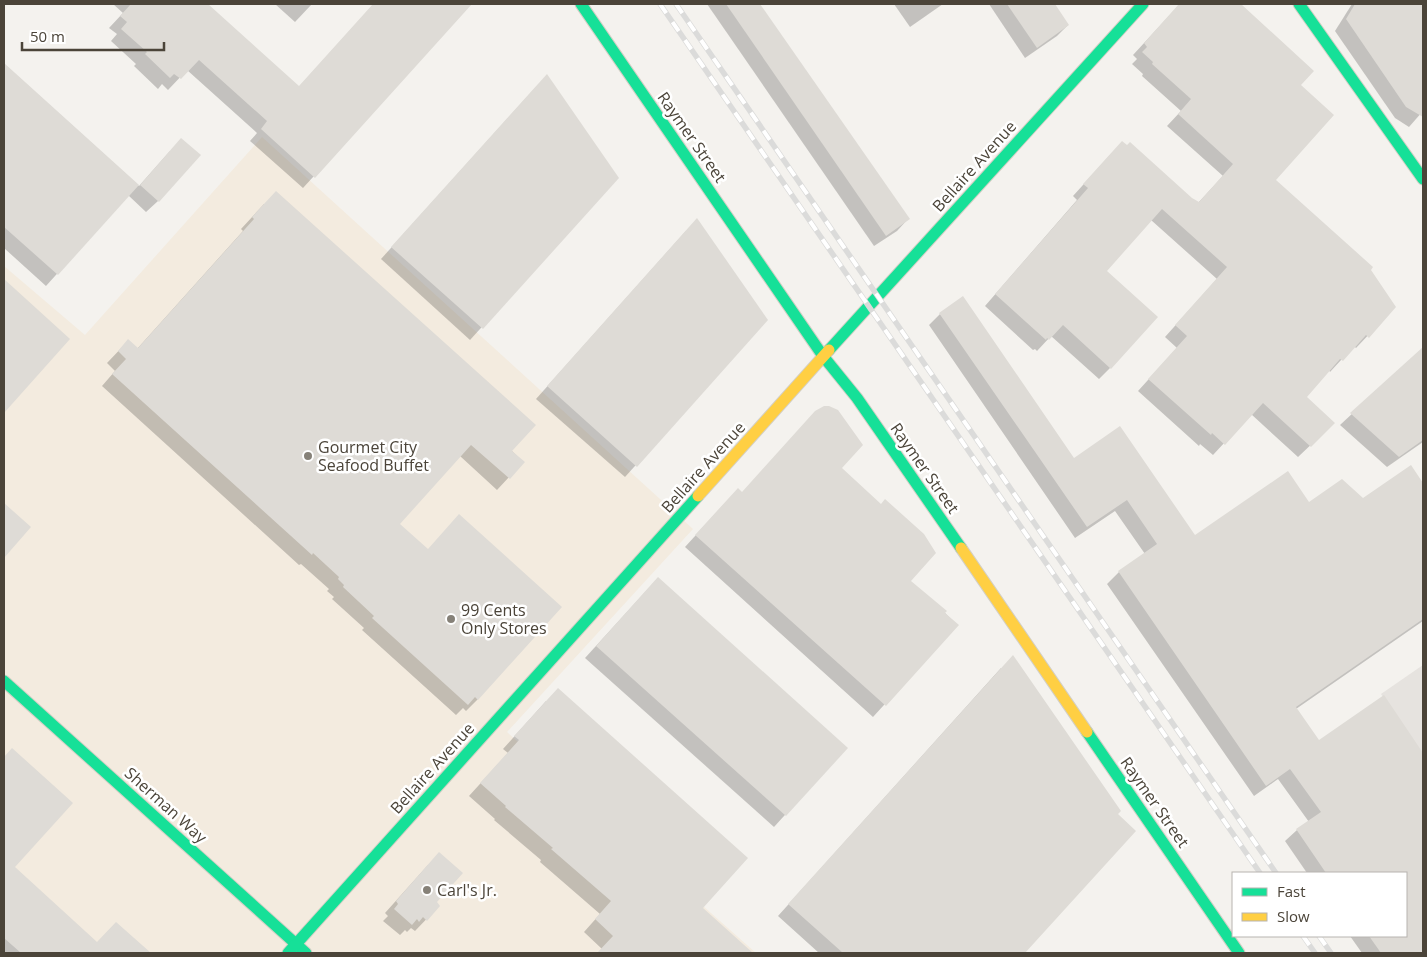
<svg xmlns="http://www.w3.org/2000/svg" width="1427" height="957" viewBox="0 0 1427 957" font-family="'Open Sans',sans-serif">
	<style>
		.commercial { fill: #f3ebdf }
		.parking { fill: #e6e3df }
		.shadow { fill: #0003 }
		.building { fill: #dedbd6 }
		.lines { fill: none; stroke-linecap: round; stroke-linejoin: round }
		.fast-casing { stroke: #d3cfc5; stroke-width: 13 }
		.slow-casing { stroke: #d3cfc5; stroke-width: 13 }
		.fast { stroke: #16e098; stroke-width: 11 }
		.slow { stroke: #ffcf43; stroke-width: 11 }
		.rail-casing { stroke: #dbdbda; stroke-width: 5.5 }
		.rail { stroke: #fff; stroke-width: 4; stroke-dasharray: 11; stroke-linecap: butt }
		.poi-dot { fill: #868178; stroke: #fff; stroke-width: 2 }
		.labels { text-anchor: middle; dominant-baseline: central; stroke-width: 5; stroke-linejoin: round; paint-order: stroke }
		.street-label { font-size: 16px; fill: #4b4439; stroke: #fff }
		.poi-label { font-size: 16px; fill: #4b4439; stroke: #fff; text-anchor: start }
	</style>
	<rect width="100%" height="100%" fill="#f4f2ee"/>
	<path class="commercial" d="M262,137l431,392 -186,203 249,221h-708l-44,-39v-648l81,69z"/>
	<path class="parking" d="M1423,665v93l-42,-64z"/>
	<g class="shadow">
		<path d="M113,4h93l93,83 75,-83h97l-168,184 -53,-47 7,-8 -70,-63 -19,20 -6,-6 -4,5 -24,-23 2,-2 -25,-23 6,-7 -8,-6 14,-15z"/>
		<path d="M275,4h37l-17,18z"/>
		<path d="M707,4h52l149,215 -11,12 -23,15z"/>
		<path d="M894,4h49l-33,23z"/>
		<path d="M989,4h64l15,21 -11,11 -32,22z"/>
		<path d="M1180,4h58l75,67 -13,14 -26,95 95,90 26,37 -39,41 -2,-2 -24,26 -1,-2 -24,27 29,26 -36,34 -47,-43 -38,41 -13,-11 -1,2 -61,-55 39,-43 -12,-11 52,-58 -66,-59 -46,51 5,97 -11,11 -48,-43 -14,15 -2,-2 -2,1 -48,-44 92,-106 -4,-4 38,-42 87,49 25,-27 -56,-50 14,-15 -39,-35 1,-2 -11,-10 5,-5 -4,-4z"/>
		<path d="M1352,4h71v107l-14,16 -14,-9 -60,-87z"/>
		<path d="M4,64l135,122 31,-35 -12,50 -12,11 -18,-17 -82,91 -42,-38z"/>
		<path d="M536,87l81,91 -147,162 -89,-81z"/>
		<path d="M264,204l259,258 -26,28 -37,-34 -62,68 80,175 -12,12 -3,-3 -7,7 -94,-85 2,-2 -32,-29 2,-2 -7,-6 2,-2 -28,-25 -2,1 -197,-179 13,-15 -8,-8 21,-22 9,8 106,-118 -2,-2z"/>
		<path d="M686,231l81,89 -142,157 -89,-78z"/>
		<path d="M4,281l64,58 -64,72z"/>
		<path d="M940,314l134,146 121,77 114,-34 54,-4 48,-32 12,18v136l-127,88 23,33 64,-45 40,58v198h-61l-12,-17h56v-63h-99l-22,-32 12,-11 12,-8 -31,-43 -24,17 -147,-212 12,-12 26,-18 -30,-43 -40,27 -146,-213z"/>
		<path d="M1423,348v94l-36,25 -47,-42z"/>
		<path d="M840,468l69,113 25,21 23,23 -84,92 -188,-170 42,-46 10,-5z"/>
		<path d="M4,505l25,22 -25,29z"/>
		<path d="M658,578l188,170 -72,79 -189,-169z"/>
		<path d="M1001,668l115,146 19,17 -112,122h-204l-41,-37z"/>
		<path d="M546,701l155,207 50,45h-153l4,-4 -18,-17 16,-18 -60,-52 1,-2 -47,-40 1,-1 -26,-23 39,-43 -5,-4z"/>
		<path d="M12,750l1,117 84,76 19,-20 33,30h-145v-195z"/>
		<path d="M428,865l7,37 4,4 -24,25 -4,-3 -4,4 -2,-2 -5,5 -17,-14 5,-5 -3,-3z"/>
	</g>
	<g class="building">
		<path d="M131,4h77l91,82 74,-82h99l-157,174 -54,-49 6,-8 -68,-61 -18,19 -7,-5 -4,4 -25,-24 2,-2 -26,-23 6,-7 -7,-6z"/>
		<path d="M726,4h34l150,215 -24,17z"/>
		<path d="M1007,4h48l14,21 -32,23z"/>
		<path d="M1179,4h62l73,67 -13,14 33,30 -58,65 97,87 -2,3 25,37 -27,31 -3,-3 -23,26 -3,-2 -33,38 28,26 -24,24 -48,-44 -38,42 -13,-12 -1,2 -63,-56 39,-43 -12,-11 52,-58 -65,-58 -55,62 51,46 -47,52 -48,-44 -14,15 -2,-2 -1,2 -51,-46 93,-106 -5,-4 39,-43 5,4 3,-3 62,56 7,4 34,-38 -55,-50 13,-15 -39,-35 1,-2 -11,-10 5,-5 -3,-4z"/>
		<path d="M1355,4h68v113l-17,-10 -60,-88z"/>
		<path d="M4,63l135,122 -81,90 -54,-48z"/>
		<path d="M547,74l72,104 -136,151 -92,-82z"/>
		<path d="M181,138l20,17 -42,47 -19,-17z"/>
		<path d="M276,191l260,234 -24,26 13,11 -15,17 -39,-34 -71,79 28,25 31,-35 103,93 -84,93 -3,-3 -7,8 -96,-87 2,-2 -31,-29 1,-2 -6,-6 1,-2 -26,-24 -1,2 -200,-181 14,-15 -8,-8 10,-12 10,9 116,-129 -2,-2z"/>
		<path d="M697,218l71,102 -131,147 -90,-81z"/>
		<path d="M4,279l66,60 -66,74z"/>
		<path d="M963,296l111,162 46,-32 75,109 93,-64 21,31 33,-23 21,19 48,-33 12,18v136l-127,88 23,33 65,-45 39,58v200h-42l-12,-17h37v-63h-80l-30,-44 25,-17 -31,-43 -24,17 -148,-215 39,-27 -30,-44 -40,27 -148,-214z"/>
		<path d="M1423,347v93l-24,17 -49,-44z"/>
		<path d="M824,406h5l9,4 25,35 -21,23 39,36 4,-5 39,35 12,19 -25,28 36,30 -2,2 14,12 -73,81 -191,-171 43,-47 4,4 73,-81z"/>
		<path d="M4,503l27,24 -27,31z"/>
		<path d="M658,577l190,171 -62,68 -190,-170z"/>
		<path d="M1013,655l108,156 -3,3 18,17 -111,122h-182l-55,-49z"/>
		<path d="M558,688l190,170 -45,50 50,45h-156l16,-17 -18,-17 16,-18 -60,-52 2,-1 -48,-41 1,-1 -26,-23 39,-43 -5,-4z"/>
		<path d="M12,748l61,55 -58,64 82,75 19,-20 35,31h-130l-17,-15v-181z"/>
		<path d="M439,852l24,21 -26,29 3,4 -13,15 -4,-4 -4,5 -2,-3 -5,6 -18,-16 4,-5 -2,-3z"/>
	</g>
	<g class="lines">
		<g class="fast-casing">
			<g id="fast">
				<path d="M581,4l242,352 34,42 104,150"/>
				<path d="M1299,4l124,175"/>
				<path d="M829,350l314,-346"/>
				<path d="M4,681l302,272"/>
				<path d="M1087,732l152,221"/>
				<path d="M288,953l410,-457"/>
			</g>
		</g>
		<g class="slow-casing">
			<g id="slow">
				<path d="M698,496l131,-146"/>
				<path d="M961,548l126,184"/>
			</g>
		</g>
		<use href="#fast" class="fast"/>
		<use href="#slow" class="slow"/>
		<g class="rail-casing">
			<g id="rail">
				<path d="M660,4l600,869"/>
				<path d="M676,4l600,869"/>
				<path d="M1303,936l12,17"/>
				<path d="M1319,936l12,17"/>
			</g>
		</g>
		<use href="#rail" class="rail"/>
	</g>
	<g class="poi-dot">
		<circle cx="308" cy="456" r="5"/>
		<circle cx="451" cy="619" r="5"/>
		<circle cx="427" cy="890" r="5"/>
	</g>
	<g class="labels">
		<g class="street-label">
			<text transform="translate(692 137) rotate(55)">Raymer Street</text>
			<text transform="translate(974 166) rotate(-48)">Bellaire Avenue</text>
			<text transform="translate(703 467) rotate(-48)">Bellaire Avenue</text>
			<text transform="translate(925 468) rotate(55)">Raymer Street</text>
			<text transform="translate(432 768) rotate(-48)">Bellaire Avenue</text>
			<text transform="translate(1155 802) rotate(55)">Raymer Street</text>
			<text transform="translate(166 805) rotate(42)">Sherman Way</text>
		</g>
		<g class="poi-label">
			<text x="318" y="447">Gourmet City<tspan x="318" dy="18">Seafood Buffet</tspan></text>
			<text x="461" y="610">99 Cents<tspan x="461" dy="18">Only Stores</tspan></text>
			<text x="437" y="890">Carl's Jr.</text>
		</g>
	</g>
	<rect width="1427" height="957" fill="none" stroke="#4b4439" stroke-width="10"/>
	<rect x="1232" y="872" width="175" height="65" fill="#ffffff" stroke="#b7b4b0"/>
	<rect x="1242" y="888" width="25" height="8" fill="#16e098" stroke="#b7b4b0"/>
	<text x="1277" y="897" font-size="15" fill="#4b4439">Fast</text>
	<rect x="1242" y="913" width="25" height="8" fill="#ffcf43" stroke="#b7b4b0"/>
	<text x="1277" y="922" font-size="15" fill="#4b4439">Slow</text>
	<path d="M22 42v8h142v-8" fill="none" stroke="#4b4439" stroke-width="2.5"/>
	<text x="30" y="42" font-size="15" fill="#4b4439" stroke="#ffffff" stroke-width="4" paint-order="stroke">50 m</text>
</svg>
